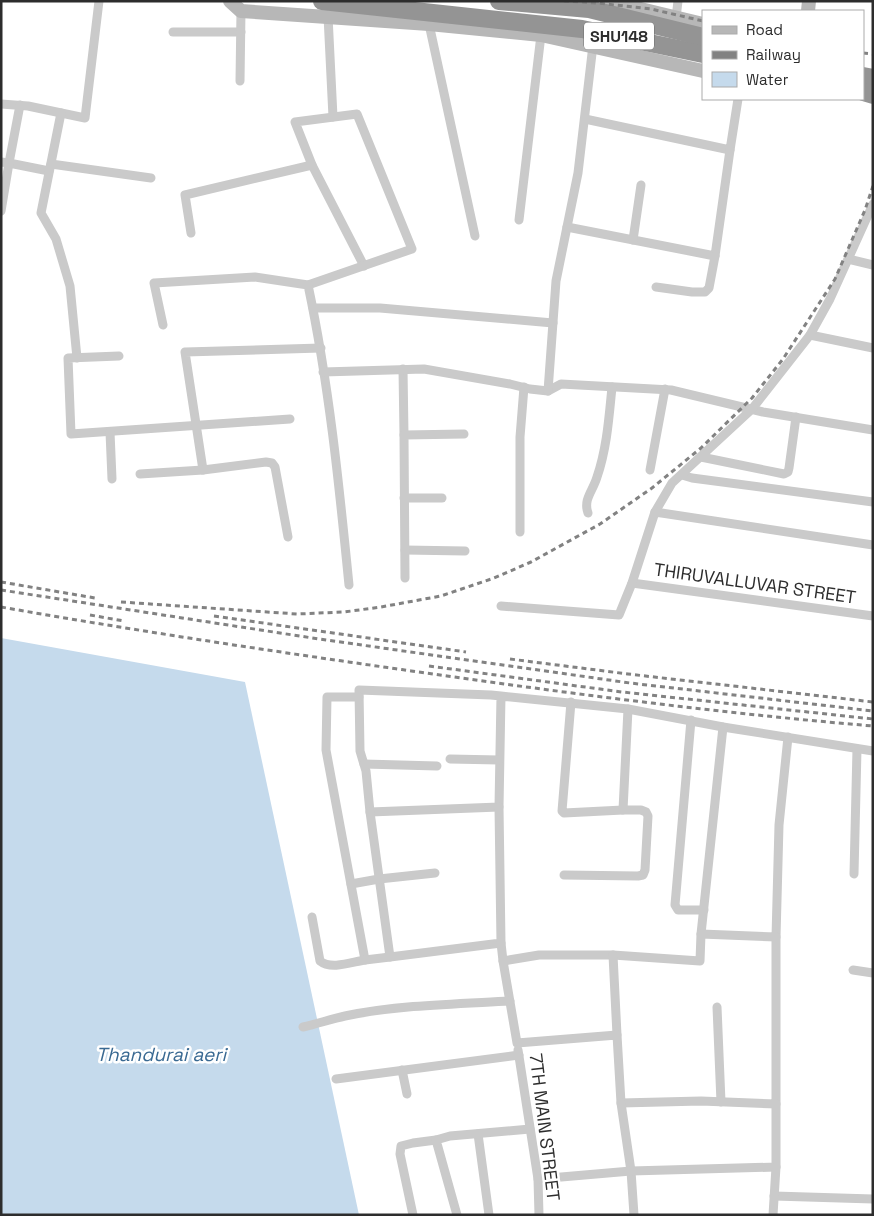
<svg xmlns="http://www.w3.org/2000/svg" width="874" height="1216" viewBox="0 0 874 1216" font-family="'Space Grotesk',sans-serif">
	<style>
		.water { fill: #c5daec }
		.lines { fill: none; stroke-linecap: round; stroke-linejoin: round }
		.street { stroke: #cacaca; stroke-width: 9 }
		.secondary { stroke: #b7b7b7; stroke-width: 14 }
		.highway { stroke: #949494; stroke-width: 18 }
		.rail { stroke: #828282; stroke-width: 3; stroke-dasharray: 5 4; stroke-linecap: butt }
		.labels { text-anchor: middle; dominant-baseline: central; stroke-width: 5; stroke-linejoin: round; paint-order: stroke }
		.shield { fill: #fff; stroke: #6c6c6c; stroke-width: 1 }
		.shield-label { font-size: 16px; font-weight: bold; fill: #2d2d2d }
		.street-label { font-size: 18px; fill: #2d2d2d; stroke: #fff }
		.water-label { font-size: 19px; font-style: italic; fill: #396992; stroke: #fff }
	</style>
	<rect width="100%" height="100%" fill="#fff"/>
	<path class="water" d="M1,638l244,44 114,533h-358z"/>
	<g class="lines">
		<g class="street">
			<path d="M328,16l5,101"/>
			<path d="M676,18l2,-17"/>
			<path d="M429,24l46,212"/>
			<path d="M173,32h68"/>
			<path d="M240,81l1,-70"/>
			<path d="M1,104l27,2 57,12 14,-117"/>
			<path d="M20,105l-11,58 40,8"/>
			<path d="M61,113l-20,100 15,26 14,47 7,72"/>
			<path d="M585,119l145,31 8,-51"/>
			<path d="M1,162l8,1 -8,48"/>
			<path d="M51,164l100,14"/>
			<path d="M312,165l52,101"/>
			<path d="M519,220l22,-185"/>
			<path d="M567,227l148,29 15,-106"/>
			<path d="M191,233l-6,-38 127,-30 -17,-43 62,-8 55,135 -104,36"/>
			<path d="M633,240l8,-55"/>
			<path d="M848,259l25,6"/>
			<path d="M656,287l36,5h13l4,-4 6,-32"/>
			<path d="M313,308h67l173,15"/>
			<path d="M163,325l-9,-42 101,-6 53,8c21,99 31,199 41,300"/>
			<path d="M810,335l63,13"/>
			<path d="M119,356l-51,2 3,76 219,-15"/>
			<path d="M403,369l1,66"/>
			<path d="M323,372l101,-3 86,15 20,5 18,2 13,-7 110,6 92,22 110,18"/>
			<path d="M548,391l8,-110 22,-108 15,-128"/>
			<path d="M110,432l2,47"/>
			<path d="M701,457l83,17 4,-2 1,-4 7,-51"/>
			<path d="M203,470l-18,-118 136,-4"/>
			<path d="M650,470l15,-81"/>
			<path d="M140,474l63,-4 63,-8 6,1 3,4 13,70"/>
			<path d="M682,475l10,3 181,24"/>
			<path d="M404,498h38"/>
			<path d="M655,512l17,-29 80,-74 58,-74 20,-36 43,-95"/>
			<path d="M588,513c-5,-14 5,-22 9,-36 10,-29 12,-60 15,-90"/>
			<path d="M520,532v-95l4,-50"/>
			<path d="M405,550l60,1"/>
			<path d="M405,578l-1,-143 60,-1"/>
			<path d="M632,583l241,33"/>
			<path d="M501,606l118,9 13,-32 23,-71 218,33"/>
			<path d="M501,696l-2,111 -129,5 -4,-41 -6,-20 -1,-61 132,5 10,1 127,13 95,18 150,24"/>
			<path d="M359,697h-32l-1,53 39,210 25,-3"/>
			<path d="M571,702l-9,109 2,2 59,-3"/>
			<path d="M691,720l-16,185 3,5h26"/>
			<path d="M450,759l49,1"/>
			<path d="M364,764l73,2"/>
			<path d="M370,812l20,145 111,-14 -2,-136"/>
			<path d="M854,874l3,-125"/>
			<path d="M564,875l74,1 5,-1 2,-5 3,-54 -2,-4 -5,-2h-18l5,-101"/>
			<path d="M351,884l28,-5 56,-6"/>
			<path d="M312,917l8,44c11,9 32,1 45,-1"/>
			<path d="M701,934l22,-207"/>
			<path d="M501,943l2,18 36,-6h74l87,6 1,-27 75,3 3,-112 9,-88"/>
			<path d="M613,955l4,80"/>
			<path d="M503,961l14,82 100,-8 4,68 80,-2 75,3v-167"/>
			<path d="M853,970l20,3"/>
			<path d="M717,1007l4,95"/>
			<path d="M303,1027c14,-3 28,-8 42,-11 54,-11 110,-12 165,-15"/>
			<path d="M518,1050l20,129 1,36"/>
			<path d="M402,1070l5,24"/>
			<path d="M336,1079l183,-24"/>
			<path d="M621,1103l10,68 3,44"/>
			<path d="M478,1134l11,81"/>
			<path d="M538,1179l93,-8 145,-4v-63"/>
			<path d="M774,1196l99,3"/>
			<path d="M413,1215l-13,-61 1,-8 12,-3 23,-3"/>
			<path d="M457,1215l-21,-75 14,-4 80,-7"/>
			<path d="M773,1215l3,-48"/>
		</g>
		<g class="secondary">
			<path d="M230,1l11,10 188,13 112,11 162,36"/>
			<path d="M607,1l96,23"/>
			<path d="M808,11l1,-10"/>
		</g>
		<g class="highway">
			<path d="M322,1l260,28 121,25"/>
			<path d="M499,1l90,8 114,28"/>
			<path d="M863,76l10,2"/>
			<path d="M863,92l10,3"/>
		</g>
		<g class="rail">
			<path d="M564,1l33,2 54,6 52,12"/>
			<path d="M863,53l10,1"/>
			<path d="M1,582l94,16"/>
			<path d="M1,590l318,49 311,44 243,28"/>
			<path d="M121,602l176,12 47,-2 37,-5 60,-11 53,-18 37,-16 69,-38 52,-36 49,-40 51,-50 31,-39 52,-80 30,-69 8,-24"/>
			<path d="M1,607c148,26 297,48 446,69 142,20 283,38 426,50"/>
			<path d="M90,615l34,6"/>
			<path d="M214,616l252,36"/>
			<path d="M510,659l118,15 245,28"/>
			<path d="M429,666l193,26 251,27"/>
		</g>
	</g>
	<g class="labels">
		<rect class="shield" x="584" y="22.5" width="70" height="27" rx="4"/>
		<g class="shield-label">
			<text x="619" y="36">SHU148</text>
		</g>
		<g class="street-label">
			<text transform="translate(755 583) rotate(8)">THIRUVALLUVAR STREET</text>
			<text transform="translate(545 1127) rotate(83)">7TH MAIN STREET</text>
		</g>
		<g class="water-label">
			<text x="161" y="1054">Thandurai aeri</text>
		</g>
	</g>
	<rect width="874" height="1216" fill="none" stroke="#2d2d2d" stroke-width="5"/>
	<rect x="702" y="10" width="162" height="90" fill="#ffffff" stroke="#ababab"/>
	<rect x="712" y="26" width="25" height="8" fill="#b7b7b7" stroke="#ababab"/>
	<text x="746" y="35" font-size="15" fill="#2d2d2d">Road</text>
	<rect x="712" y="51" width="25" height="8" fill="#828282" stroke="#ababab"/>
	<text x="746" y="60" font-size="15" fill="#2d2d2d">Railway</text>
	<rect x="712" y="72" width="25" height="15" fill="#c5daec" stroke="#ababab"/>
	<text x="746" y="85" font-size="15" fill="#2d2d2d">Water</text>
</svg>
